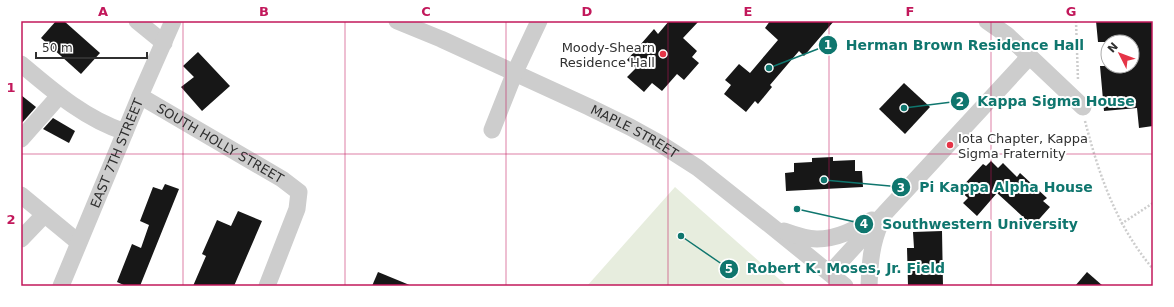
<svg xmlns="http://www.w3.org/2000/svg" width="1174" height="307" viewBox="0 0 1174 307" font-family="'DejaVu Sans',sans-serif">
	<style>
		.green { fill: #e7edde }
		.building { fill: #171717 }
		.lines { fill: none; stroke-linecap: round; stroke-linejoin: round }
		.path { stroke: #cdcdcd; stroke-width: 2.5; stroke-dasharray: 2 2; stroke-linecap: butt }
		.minor { stroke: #cdcdcd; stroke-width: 17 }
		.grid { fill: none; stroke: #c2185b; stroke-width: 1; stroke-opacity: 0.55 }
		.poi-dot { fill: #e53447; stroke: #fff; stroke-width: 1.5 }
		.labels { text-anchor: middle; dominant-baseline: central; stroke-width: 4; stroke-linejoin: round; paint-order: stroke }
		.poi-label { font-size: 13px; fill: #303030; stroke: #fff; text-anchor: end }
		.street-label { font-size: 13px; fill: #303030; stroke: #fff }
		.leader { fill: none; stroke: #0f766e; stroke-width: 1.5 }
		.callout-dot { fill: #0f766e; stroke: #fff; stroke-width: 1.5 }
		.mark-label { font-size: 12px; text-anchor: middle; font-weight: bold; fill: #fff }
		.callout-label { font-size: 14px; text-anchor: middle; font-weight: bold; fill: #0f766e; stroke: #fff; stroke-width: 4; stroke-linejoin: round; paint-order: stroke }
		.neatline { fill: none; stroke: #c2185b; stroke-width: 1.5 }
		.grid-label { font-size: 13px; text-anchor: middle; font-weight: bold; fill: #c2185b }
	</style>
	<rect width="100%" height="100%" fill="#fff"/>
	<path class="green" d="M675,187l112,99h-200z"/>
	<g class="building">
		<path d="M56,21h8l36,32 -19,21 -40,-36z"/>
		<path d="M669,21h30l-16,17 14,13 -5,6 7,6 -15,17 -7,-6 -15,17 -10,-8 -8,9 -17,-15 9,-9 -9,-8 27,-31 4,5z"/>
		<path d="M770,21h64l-30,35 -5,-5 -29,34 2,2 -14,17 -3,-3 -9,11 -22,-18 7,-9 -6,-5 14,-16 11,9 28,-33 -13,-12z"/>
		<path d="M1096,21h57v105l-14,2 -2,-20 -33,3 -4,-45h32v-24h-34z"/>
		<path d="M198,52l32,34 -28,25 -21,-24 13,-10 -11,-11z"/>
		<path d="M904,83l26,24 -25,27 -26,-25z"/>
		<path d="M21,95l15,12 -15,17z"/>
		<path d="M53,118l22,13 -6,12 -26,-14z"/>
		<path d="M833,157v4l22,-1v11h7l1,16 -77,4 -1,-18 9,-1v-9l18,-1v-4z"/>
		<path d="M991,161l7,7 5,-5 14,14 3,-4 27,25 -4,3 7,6 -17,19 -36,-33 -20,23 -14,-13 5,-5 -9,-8 24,-26 3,2z"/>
		<path d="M165,184l14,5 -39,97h-14l-9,-4 15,-38 9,4 8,-23 -9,-4 13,-34 9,3z"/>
		<path d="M238,211l24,10 -28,65h-41l13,-30 -4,-2 15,-34 14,6z"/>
		<path d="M942,231l1,55 -35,-1 -1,-37h7l-1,-16z"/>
		<path d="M378,272l34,14h-40z"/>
		<path d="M1087,272l16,14h-28z"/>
	</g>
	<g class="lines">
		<g class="path">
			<path d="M1076,21l2,59"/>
			<path d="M1085,121c14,54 31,104 68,148"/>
			<path d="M1121,224l32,-21"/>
		</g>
		<g class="minor">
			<path d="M137,21l27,22"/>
			<path id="s1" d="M397,21l44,18 148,68 41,20 29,16 39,25 77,61 70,57"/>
			<path d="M987,21l20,14 76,72"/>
			<path d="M21,64c32,27 64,55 104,68"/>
			<path id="s2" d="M140,96l142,83 17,13 -2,17 -30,77"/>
			<path d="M492,130l23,-58 24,-51"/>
			<path d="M21,139l38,-43"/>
			<path d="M21,195l57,47"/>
			<path d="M784,231c11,4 22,8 33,8 20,0 39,-10 55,-19"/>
			<path d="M21,239l23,-24"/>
			<path d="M830,273l55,-60 144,-156"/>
			<path id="s3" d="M61,286l79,-190 33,-75"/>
			<path d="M869,286c1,-23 2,-42 12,-64"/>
		</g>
	</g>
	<path class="grid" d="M183,21v265M345,21v265M506,21v265M668,21v265M829,21v265M991,21v265M21,154h1132"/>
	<g class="poi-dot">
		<circle cx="663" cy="54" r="4"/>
		<circle cx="950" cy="145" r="4"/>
	</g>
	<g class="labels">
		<g class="poi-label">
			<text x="655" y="47">Moody-Shearn<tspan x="655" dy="15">Residence Hall</tspan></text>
			<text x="958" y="138" text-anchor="start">Iota Chapter, Kappa<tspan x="958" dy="15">Sigma Fraternity</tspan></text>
		</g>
		<g class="street-label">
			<text stroke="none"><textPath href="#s1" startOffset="262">MAPLE STREET</textPath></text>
			<text stroke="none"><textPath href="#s2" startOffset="93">SOUTH HOLLY STREET</textPath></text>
			<text stroke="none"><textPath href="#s3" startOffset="144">EAST 7TH STREET</textPath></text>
		</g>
	</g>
	<path class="leader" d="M769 68L828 45M904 108L960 101M824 180L901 187M797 209L864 224M681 236L729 269"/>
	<g class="callout-dot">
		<circle cx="769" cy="68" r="4"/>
		<circle cx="904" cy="108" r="4"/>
		<circle cx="824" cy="180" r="4"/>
		<circle cx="797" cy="209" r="4"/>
		<circle cx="681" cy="236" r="4"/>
		<circle cx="828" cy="45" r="10"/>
		<circle cx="960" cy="101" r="10"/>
		<circle cx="901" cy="187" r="10"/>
		<circle cx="864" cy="224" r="10"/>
		<circle cx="729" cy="269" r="10"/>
	</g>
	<g class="mark-label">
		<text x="828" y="49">1</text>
		<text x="960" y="106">2</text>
		<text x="901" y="192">3</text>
		<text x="864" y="228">4</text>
		<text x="729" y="273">5</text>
	</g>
	<g class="callout-label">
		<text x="965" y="50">Herman Brown Residence Hall</text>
		<text x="1056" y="106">Kappa Sigma House</text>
		<text x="1006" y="192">Pi Kappa Alpha House</text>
		<text x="980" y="229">Southwestern University</text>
		<text x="846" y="273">Robert K. Moses, Jr. Field</text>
	</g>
	<rect width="1174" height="307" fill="none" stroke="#ffffff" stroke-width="44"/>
	<g transform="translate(1120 54) rotate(312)"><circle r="19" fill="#ffffff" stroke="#acacac"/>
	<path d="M0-3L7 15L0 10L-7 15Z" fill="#e53447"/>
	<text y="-6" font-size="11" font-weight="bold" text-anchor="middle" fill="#303030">N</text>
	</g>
	<path d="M36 52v6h111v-6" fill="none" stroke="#303030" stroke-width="2"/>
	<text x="42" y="52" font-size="12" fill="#303030" stroke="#ffffff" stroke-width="3" paint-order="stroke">50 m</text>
	<rect x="22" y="22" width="1130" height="263" class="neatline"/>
	<g class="grid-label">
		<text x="103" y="16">A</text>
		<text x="264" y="16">B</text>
		<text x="426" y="16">C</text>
		<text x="587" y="16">D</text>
		<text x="748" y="16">E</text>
		<text x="910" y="16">F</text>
		<text x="1071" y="16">G</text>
		<text x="11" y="92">1</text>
		<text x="11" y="224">2</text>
	</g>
</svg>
